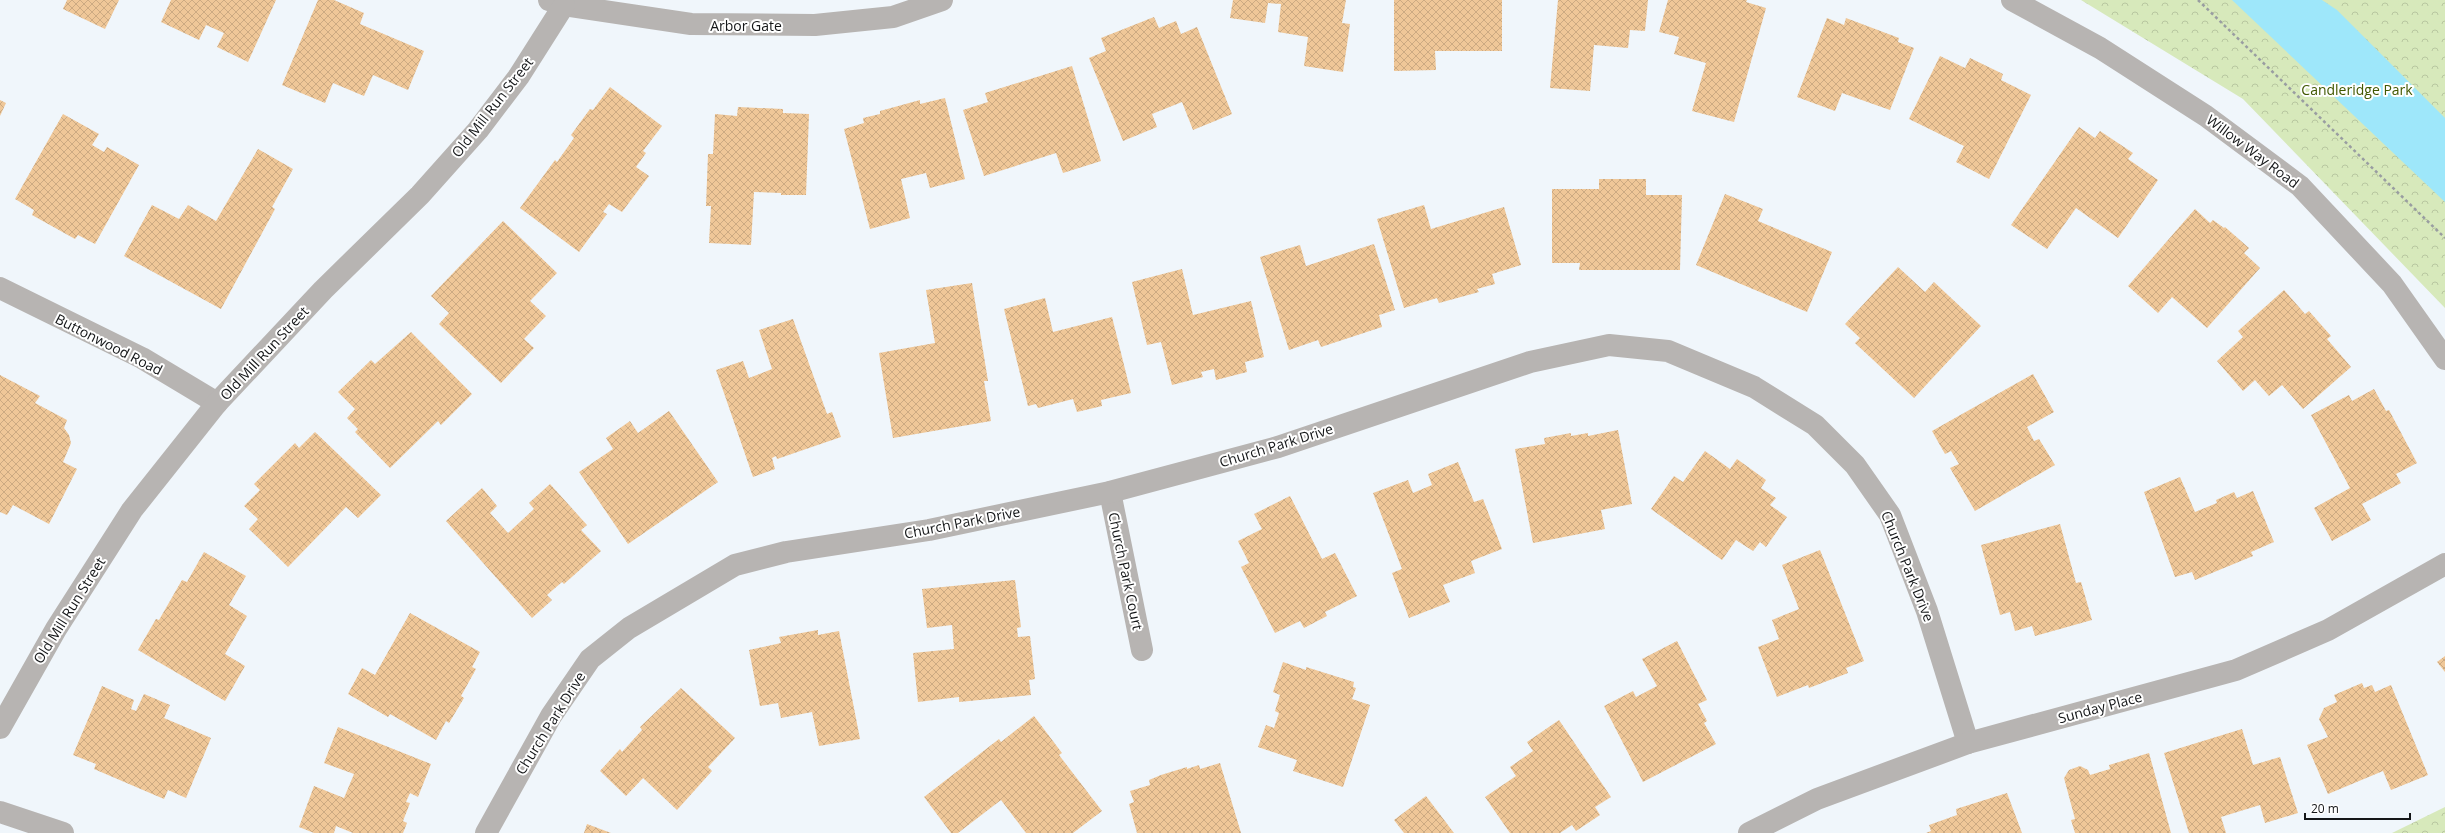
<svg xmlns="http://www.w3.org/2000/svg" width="2445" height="833" viewBox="0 0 2445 833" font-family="'Open Sans',sans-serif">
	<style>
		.park { fill: url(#park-crowns) }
		.water { fill: #9ee7fa }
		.building { fill: url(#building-cross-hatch) }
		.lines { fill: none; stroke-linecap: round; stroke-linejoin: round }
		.path { stroke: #999da1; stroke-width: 2.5; stroke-dasharray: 3 3; stroke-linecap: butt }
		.minor { stroke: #b7b4b2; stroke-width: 22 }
		.labels { text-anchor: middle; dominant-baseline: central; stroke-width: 4; stroke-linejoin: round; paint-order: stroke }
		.street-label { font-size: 14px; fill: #141618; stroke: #fff }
		.park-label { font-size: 14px; fill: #415801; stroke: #fff }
	</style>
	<defs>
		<pattern id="park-crowns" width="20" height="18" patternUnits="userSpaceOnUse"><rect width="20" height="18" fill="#d7e9bb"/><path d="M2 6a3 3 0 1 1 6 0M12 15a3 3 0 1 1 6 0" fill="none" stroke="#b8c7a0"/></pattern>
		<pattern id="building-cross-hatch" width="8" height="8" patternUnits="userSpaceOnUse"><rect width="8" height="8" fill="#efc798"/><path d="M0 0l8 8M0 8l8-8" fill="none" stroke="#ccaa82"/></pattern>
	</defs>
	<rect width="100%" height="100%" fill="#f0f6fb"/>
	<g class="park">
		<path d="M2081,0h364v308l-202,-209z"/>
		<path d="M2445,807v26h-53z"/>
	</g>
	<path class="water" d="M2232,0h90l15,10 108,108v84z"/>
	<g class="building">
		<path d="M67,0h52l-14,29 -42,-20z"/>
		<path d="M171,0h105l-28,62 -31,-15 7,-14 -18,-8 -7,15 -38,-18z"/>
		<path d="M318,0h16l30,13 -4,11 64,27 -16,39 -35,-15 -9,21 -31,-13 -8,20 -43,-18z"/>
		<path d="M1233,0h113l-4,23 8,1 -7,48 -39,-6 4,-29 -30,-5 3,-28 -13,-1 -3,20 -35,-5z"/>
		<path d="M1394,0h108v51h-67l1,19 -42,1z"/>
		<path d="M1558,0h90l-3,31 -15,-1 -2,18 -34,-3 -4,46 -40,-3z"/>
		<path d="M1668,0h79l-1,2 20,6 -32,114 -42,-11 14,-48 -32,-9 5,-17 -20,-5z"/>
		<path d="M1154,17l5,11 17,-7 5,13 16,-7 35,87 -39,16 -11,-28 -30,12 5,13 -34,14 -34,-83 17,-7 -5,-13z"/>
		<path d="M1827,18l17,7 2,-7 53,20 -1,4 16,6 -24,62 -48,-17 -7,18 -38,-14z"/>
		<path d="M1940,56l25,12 5,-10 33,16 -2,6 30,15 -42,84 -33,-17 8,-16 -55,-27z"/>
		<path d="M1072,66l29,95 -38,12 -7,-20 -72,23 -21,-66 25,-8 -3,-9z"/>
		<path d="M610,87l52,39 -19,25 3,2 -10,14 13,9 -27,36 -13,-8 -6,8 4,2 -28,38 -59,-44 35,-48 2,2 17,-24 -3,-3 19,-26 3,1z"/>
		<path d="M945,98l20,81 -35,9 -4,-15 -25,6 9,39 -40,11 -26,-100 20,-6 -1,-5 17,-4v-3l40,-11v4z"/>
		<path d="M0,100l6,3 -6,13z"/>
		<path d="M738,107l45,2v4l26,1 -3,81h-25v-2l-27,-1 -3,53 -42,-2 2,-37h-5l2,-52h5l2,-40 22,2z"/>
		<path d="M63,114l36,20 -7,11 12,7 3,-5 32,18 -44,79 -17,-9 -3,4 -43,-24 2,-5 -19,-11z"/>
		<path d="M2079,127l16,11 5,-7 33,22 -5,6 30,21 -40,58 -42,-30 -29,41 -36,-24z"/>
		<path d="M258,149l35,20 -21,38 3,2 -54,100 -97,-53 28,-51 27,14 9,-14 28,16z"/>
		<path d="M1599,179h47v16h36l-2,75h-101l1,-7h-28v-74h47z"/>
		<path d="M1725,194l38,15 -5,12 74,31 -25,60 -111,-47z"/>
		<path d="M1424,205l7,24 73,-22 17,58 -29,9 3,10 -18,5 2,3 -40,11 -2,-5 -33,10 -27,-89z"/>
		<path d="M2195,209l15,14 3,-3 11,8 1,-1 24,21 -5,5 16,15 -53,60 -35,-31 -14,16 -30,-27z"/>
		<path d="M503,221l54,52 -27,28 16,15 -22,23 10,9 -33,35 -62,-59 10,-11 -18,-17z"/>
		<path d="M1374,244l21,66 -16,5 3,12 -61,20 -3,-7 -29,10 -29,-93 40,-12 6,21z"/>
		<path d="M1898,267l27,25 9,-10 47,44 -67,72 -59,-55 5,-5 -15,-14z"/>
		<path d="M1182,269l11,46 58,-14 13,56 -19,5 2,10 -31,8 -2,-11 -13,3 2,5 -31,8 -11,-43 -14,3 -15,-63z"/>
		<path d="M972,283l16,98h-4l7,40 -98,17 -14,-85 56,-10 -9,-53z"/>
		<path d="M2284,290l21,24 4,-3 22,25 -4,3 24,28 -48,42 -21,-24 -13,11 -14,-16 -12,11 -26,-30 26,-24 -5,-6z"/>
		<path d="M1045,298l8,34 59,-15 19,76 -30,7 1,6 -25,6 -4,-13 -35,9 -2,-4 -8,2 -24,-97z"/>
		<path d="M793,319l34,95 5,-2 9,25 -64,22 -1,-3 -4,2 3,11 -22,8 -37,-107 27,-9 6,17 23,-9 -13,-39z"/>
		<path d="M411,332l61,62 -31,31 -3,-4 -48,47 -35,-36 3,-3 -11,-11 8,-9 -17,-17 33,-32 4,4z"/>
		<path d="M2033,374l21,38 -27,15 7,14 5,-2 16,26 -80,46 -25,-43 9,-4 -8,-13 -6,3 -13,-23z"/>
		<path d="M0,375l40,21 -5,7 32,17 -3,8 5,7 2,8 -8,19 14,7 -28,55 -36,-19 -6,10 -7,-3z"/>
		<path d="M2374,389l12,22 3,-1 28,53 -21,11 5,9 -39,21 9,16 -39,21 -18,-33 36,-20 -39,-73 38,-20 3,6z"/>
		<path d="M669,411l49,71 -90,62 -49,-72 34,-23 -7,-11 24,-17 8,12z"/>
		<path d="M1618,430l14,74 -31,6 4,19 -72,14 -18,-94 30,-5 -1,-6 27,-5v3l17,-3v3z"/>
		<path d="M315,432l66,63 -23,23 -12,-11 -58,60 -39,-38 9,-10 -14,-13 16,-16 -6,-6 41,-41 4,5z"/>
		<path d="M1705,451l25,18 7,-10 29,21 -5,8 15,10 -6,7 17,12 -21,30 -6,-5 -7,9 -17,-11 -14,20 -71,-51 23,-33 9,6z"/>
		<path d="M1458,462l16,40 9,-3 19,50 -31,12 4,12 -32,12 7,17 -41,16 -17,-45 10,-4 -29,-76 35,-13 5,13 19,-8 -4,-11z"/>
		<path d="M2180,477l15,35 22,-9 -1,-3 18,-8 3,6 16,-7 21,51 -23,10 2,4 -58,24 -3,-8 -17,5 -31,-85z"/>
		<path d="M550,484l37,41 -6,5 20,21 -37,33 -2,-2 -15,13 5,5 -20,18 -86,-97 36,-33 15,18 -7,7 18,20 26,-24 -5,-6z"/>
		<path d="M1290,496l32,63 13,-6 22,43 -32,16 2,4 -23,12 -4,-7 -25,12 -34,-66 8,-4 -11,-22 24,-12 -8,-15z"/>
		<path d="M2060,524l16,59 5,-1 11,38 -57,16 -3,-10 -17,5 -5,-19 -10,3 -19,-70z"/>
		<path d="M1820,550l44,111 -18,7 2,5 -39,15 -1,-3 -31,12 -19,-50 21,-8 -7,-19 27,-11 -17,-44z"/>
		<path d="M204,552l42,24 -17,29 18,11 -22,38 20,12 -20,35 -87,-51 18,-31 3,1 23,-40 5,2z"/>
		<path d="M1015,580l6,47 -4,1 1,9 12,-1 5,43 -6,1 2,15 -72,7v-5l-41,5 -5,-49 41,-4 -2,-24 -25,3 -5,-39z"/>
		<path d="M410,613l70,39 -8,15 4,2 -15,27 3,2 -15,25 -3,-2 -10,19 -46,-26 -2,3 -40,-23 14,-26 13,7z"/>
		<path d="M818,630v5l21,-4 21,108 -41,7 -7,-34 -31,6 -3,-15 -18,3 -11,-56 32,-7 -2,-6z"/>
		<path d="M1677,641l30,59 -9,4 9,17 -3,2 12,21 -73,38 -39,-76 29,-15 3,6 21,-11 -15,-27z"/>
		<path d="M2445,656v16l-8,-10z"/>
		<path d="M1283,662l23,8v-3l48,15 -1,5 3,1 -4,11 18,6 -27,82 -50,-16 4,-11 -39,-13 8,-22 8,3 5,-15 -4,-2 5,-16 -7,-3z"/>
		<path d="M2362,683l2,5 8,-3 3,7 16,-7 37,90 -37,15 -8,-19 -55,23 -21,-49 21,-8 -9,-18 5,-11 13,-6 -3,-7z"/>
		<path d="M102,686l32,14 -3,9 5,2 8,-17 26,11 -6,13 47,20 -25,60 -18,-8 -4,9 -70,-30 2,-5 -23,-9z"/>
		<path d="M681,688l54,50 -27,29 4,4 -35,39 -34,-32 -17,18 -26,-25 20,-22 2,3 20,-22 -2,-3z"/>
		<path d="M1034,716l28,37 -3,2 43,56 -29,22h-47l-25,-33 -43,33h-7l-27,-36 75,-58 2,3z"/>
		<path d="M1559,720l52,77 -16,10 5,8 -24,16 -4,-6 -12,8h-50l-25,-36 31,-21 -6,-9 23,-16 -6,-9z"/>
		<path d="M338,727l93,37 -13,33 -8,-4 -4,9 4,1 -7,18 4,2 -4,10h-50l-17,-7 -2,7h-20l-15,-6 15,-41 30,12 10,-24 -30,-11z"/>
		<path d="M2242,729l11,36 27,-8 18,56 -33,10 -5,-18 -39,12 5,16h-37l-25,-80z"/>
		<path d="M2149,753l22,80h-96l-4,-13 4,-1 -11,-41 5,-8 11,-4 8,4 2,5 20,-6 -1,-4z"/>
		<path d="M1220,763l21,70h-104l-8,-29 5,-2 -4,-11 20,-6 -1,-5 12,-5 26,-8v2l12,-4 1,4z"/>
		<path d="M2007,793l15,40h-96l5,-2 -2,-6 28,-10 -1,-6z"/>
		<path d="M1426,796l28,37h-50l-10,-13z"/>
		<path d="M587,824l24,9h-27z"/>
	</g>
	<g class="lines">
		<path class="path" d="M2198,0l247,238"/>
		<g class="minor">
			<path d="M549,0l15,5 127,19 124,1 78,-8 49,-17"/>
			<path d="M2012,0l88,48 106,68 94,70 92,98 53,75"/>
			<path d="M0,288l142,70 75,45"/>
			<path d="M1110,492l32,158"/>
			<path d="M0,728l56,-99 76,-119 85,-107 106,-113 97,-95 58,-65 41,-54 45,-71"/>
			<path d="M0,812l63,21"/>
			<path d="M486,833l65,-117 39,-57 39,-31 106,-63 51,-13 143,-22 181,-38 168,-45 252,-85 79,-17 59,6 86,36 61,38 40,40 35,50 37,96 41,132"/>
			<path d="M1749,833l68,-34 151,-56 268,-73 92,-40 117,-66"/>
		</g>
	</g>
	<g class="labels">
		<g class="street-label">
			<text x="746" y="25">Arbor Gate</text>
			<text transform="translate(492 107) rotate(-52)">Old Mill Run Street</text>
			<text transform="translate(2253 151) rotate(37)">Willow Way Road</text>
			<text transform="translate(109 344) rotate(27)">Buttonwood Road</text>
			<text transform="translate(264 353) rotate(-47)">Old Mill Run Street</text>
			<text transform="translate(1276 445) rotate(-17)">Church Park Drive</text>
			<text transform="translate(962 522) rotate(-11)">Church Park Drive</text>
			<text transform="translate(1908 566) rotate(68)">Church Park Drive</text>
			<text transform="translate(1126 571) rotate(78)">Church Park Court</text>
			<text transform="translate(69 610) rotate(-58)">Old Mill Run Street</text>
			<text transform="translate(2100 707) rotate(-15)">Sunday Place</text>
			<text transform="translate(550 723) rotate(-58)">Church Park Drive</text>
		</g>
		<g class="park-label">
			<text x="2357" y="89">Candleridge Park</text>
		</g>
	</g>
	<path d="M2305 813v6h105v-6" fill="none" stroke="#141618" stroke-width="2"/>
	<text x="2311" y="813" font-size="12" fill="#141618" stroke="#ffffff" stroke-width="3" paint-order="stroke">20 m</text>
</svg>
